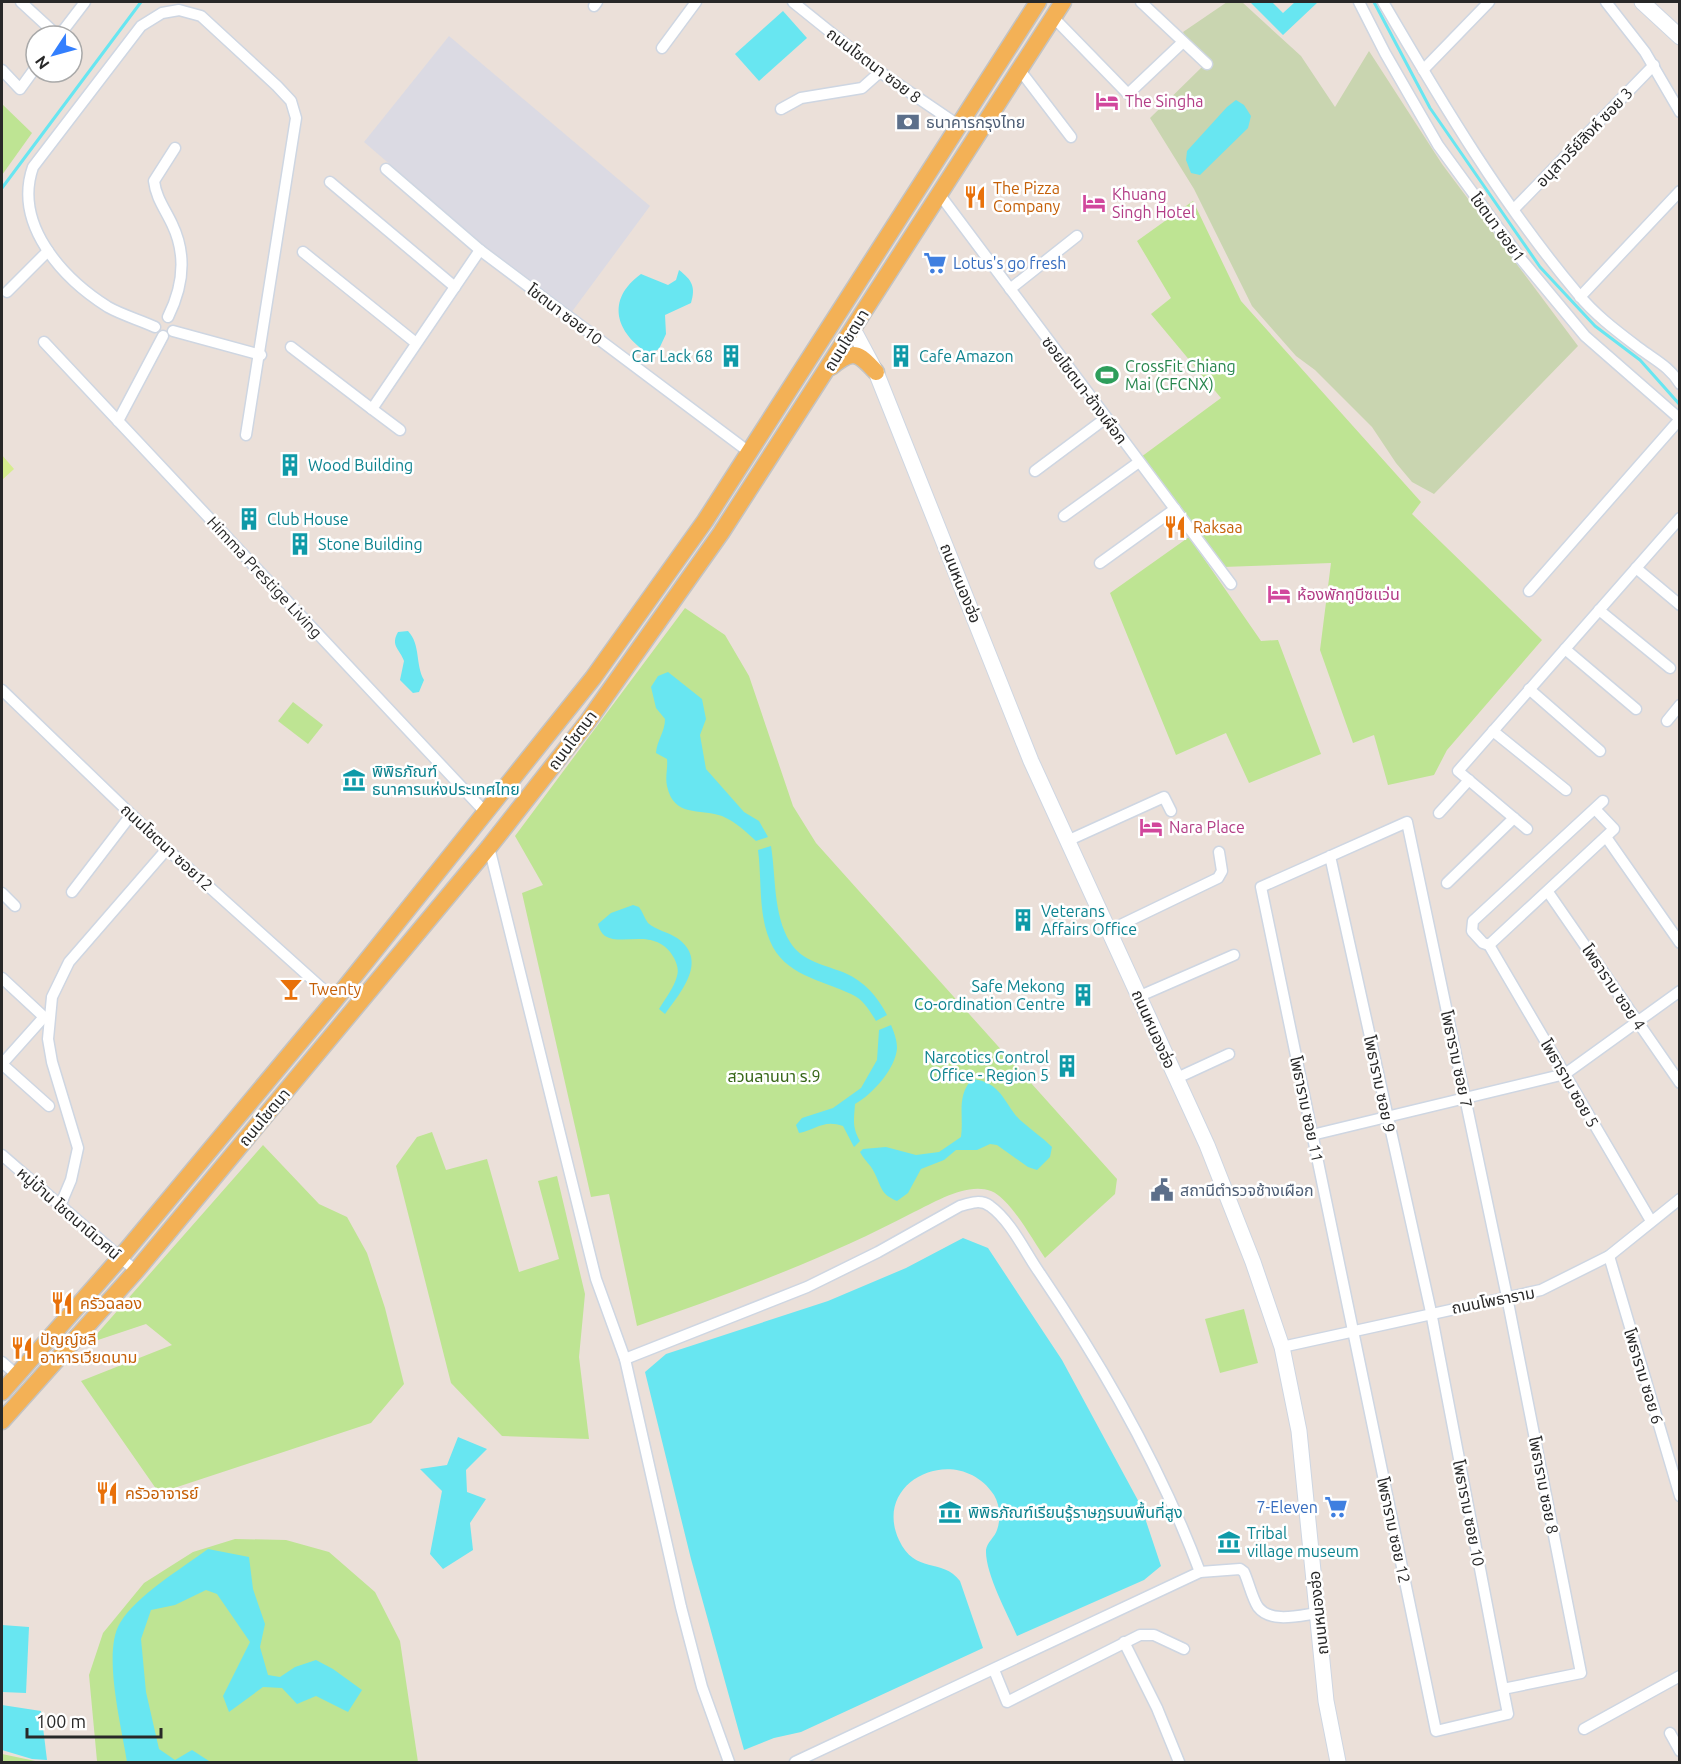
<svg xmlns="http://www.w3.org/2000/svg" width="1681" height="1764" viewBox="0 0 1681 1764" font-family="Ubuntu,'Noto Sans Thai',sans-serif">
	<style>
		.industrial { fill: #dbdae3 }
		.green { fill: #bee493 }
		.cemetery { fill: #c9d5b0 }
		.pitch { fill: #d6ec8f }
		.water { fill: #68e6f1 }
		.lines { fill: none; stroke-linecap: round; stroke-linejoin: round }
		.stream { stroke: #68e6f1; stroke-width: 3 }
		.minor-casing { stroke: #ced6e2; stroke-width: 13 }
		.secondary-casing { stroke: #ced6e2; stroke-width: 17 }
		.primary-casing { stroke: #c3c3c3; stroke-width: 19 }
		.minor { stroke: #fff; stroke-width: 10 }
		.secondary { stroke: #fff; stroke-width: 15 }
		.primary { stroke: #f3b156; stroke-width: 16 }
		.labels { text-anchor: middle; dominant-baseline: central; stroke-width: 5; stroke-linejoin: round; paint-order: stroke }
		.street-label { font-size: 16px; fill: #282828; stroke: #fff }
		.hotel-label { font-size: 16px; fill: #b23c85; stroke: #fff; text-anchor: start }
		.service-label { font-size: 16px; fill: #4e5e75; stroke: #fff; text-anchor: start }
		.food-label { font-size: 16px; fill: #c56008; stroke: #fff; text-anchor: start }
		.shop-label { font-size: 16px; fill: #366cbe; stroke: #fff; text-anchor: start }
		.culture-label { font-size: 16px; fill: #0d838f; stroke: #fff; text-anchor: start }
		.leisure-label { font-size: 16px; fill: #27864d; stroke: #fff; text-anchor: start }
		.park-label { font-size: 16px; fill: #366617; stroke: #fff }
	</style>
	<rect width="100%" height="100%" fill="#ebe0d9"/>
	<path class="industrial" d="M449,36l201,170 -79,107 -91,-71 -116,-100z"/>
	<g class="green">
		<path d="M2,104l30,29 -30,42z"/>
		<path d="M1193,201l48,100 180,201 -9,12 130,126 -95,110 -13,25 -46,10 -14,-50 -21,8 -33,-93 11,-87 -108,4 -82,-110 80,-59 -70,-84 20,-16 -34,-57z"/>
		<path d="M1189,537l72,104 17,-1 43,114 -72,29 -23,-50 -50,22 -66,-162z"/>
		<path d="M685,608l40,27 24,41 44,130 23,37 301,336 -2,15 -70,64c-12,-17 -35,-60 -54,-67 -24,-9 -56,11 -77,21 -89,47 -182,81 -277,114l-28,-132 -18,3 -69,-304 21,-8 -28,-49z"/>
		<path d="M293,702l30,23 -15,19 -30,-23z"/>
		<path d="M432,1132l14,38 41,-11 32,113 40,-13 -21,-78 19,-5 28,118 -6,63 10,82 -87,-3 -51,-53 -55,-217 21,-29z"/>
		<path d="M263,1145l56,59 28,13 20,36 18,55 19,76 -33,39 -212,70 -78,-112 91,-36 -26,-21 -57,19z"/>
		<path d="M1244,1309l14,54 -38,10 -15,-54z"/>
		<path d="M235,1539l51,1 43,12 46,40 25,49 18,121h-325l4,-1 -8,-86 14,-42 41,-50 49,-31z"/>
		<path d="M2,1754l38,8h-38z"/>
	</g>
	<path class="cemetery" d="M1227,2h15l59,54 34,51 34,-56 73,113 136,182 -144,148 -22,-12 -16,-19 -24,-36 -57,-57 -19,-14 -44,-50 -58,-117 -44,-71 53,-52 -20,-34z"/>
	<path class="pitch" d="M2,455l12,14 -12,11z"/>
	<g class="water">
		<path d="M1250,2h22l11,11 12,-11h23l-35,33z"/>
		<path d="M783,11l24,27 -48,43 -24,-27z"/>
		<path d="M1236,100l8,5 7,11 -3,12 -48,47 -9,-2 -5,-13 1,-9 40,-44z"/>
		<path d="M679,270c13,10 17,17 12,33l-26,12 1,19 -7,15 -10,5c-33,-21 -44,-54 -8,-80l27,11 8,-5z"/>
		<path d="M408,631c13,14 7,33 16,49l-5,12 -6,1 -13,-13 4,-19c-4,-12 -14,-15 -6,-29z"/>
		<path d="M668,672l34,27 4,20 -6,16 6,34 38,43 15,9 9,16 -12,4c-11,-10 -20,-19 -34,-25 -23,-8 -48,2 -55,-30 -2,-9 1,-18 0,-27l-11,-6c1,-13 9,-21 9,-34l-9,-11 -5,-21 7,-11z"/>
		<path d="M771,846c5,31 2,68 19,96 12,20 36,23 55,31 20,9 32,23 42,42l-11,6c-6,-10 -13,-22 -25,-27 -30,-14 -67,-19 -81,-53 -12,-28 -8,-61 -12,-91z"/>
		<path d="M633,905l6,2c4,5 5,11 9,16 8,7 20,9 29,15 32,22 4,54 -12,76l-6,-5c6,-10 15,-21 18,-33 2,-6 0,-12 -3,-18 -18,-32 -51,-11 -69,-22 -4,-3 -6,-8 -7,-12l13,-11z"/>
		<path d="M891,1025c3,7 6,15 6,23 -1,20 -25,47 -42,56 -1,16 -3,23 5,37l-6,6 -11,-21c-20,-7 -27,4 -44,7l-3,-8 6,-7 31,-10 28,-20 16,-28 2,-30z"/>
		<path d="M972,1079c30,3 32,25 48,41 10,9 22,17 32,27l-2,10 -13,13 -9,-3 -31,-22 -7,-1 -13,6h-21l-12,10 -23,9 -13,24 -11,8c-17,-7 -15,-14 -23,-29 -3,-7 -10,-12 -14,-20l3,-3 23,-2 30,8 23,-3 22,-15c3,-22 -5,-40 11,-58z"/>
		<path d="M963,1238l25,10 74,112 79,146 20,60 -17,14 -127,56c-10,-23 -32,-63 -31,-86 1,-8 9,-13 11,-20 4,-11 3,-25 -3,-35 -36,-54 -123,-15 -95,45 16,35 43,17 61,41l23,67 -182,84 -27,6 -30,12 -53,-191 -46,-187 21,-18 162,-53 78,-33z"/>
		<path d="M458,1437l29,12 -21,21 1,22 19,7 -16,24 3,27 -30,19 -13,-15 12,-63 -22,-22 27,-4z"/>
		<path d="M208,1549l41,8 4,32 12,35 -5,23 8,28 12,2 15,-10 21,-7 17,9 29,21 -14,22 -32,-16 -19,8 -15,-16 -19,-1 -34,25 -6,-16 27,-54 -33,-48 -11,-4 -31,15 -24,5 -10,29 5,53 13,57 16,11 17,-10 17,11 -82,1c-5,-34 -25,-110 -7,-139 17,-28 61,-54 88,-74z"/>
		<path d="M2,1625l27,2 -3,66 -24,-1z"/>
		<path d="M2,1705l39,6 6,49 -15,-1 -30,-9z"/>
	</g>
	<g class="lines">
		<g class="stream">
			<path d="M1374,2l56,106 110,159 55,59 45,34 40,45"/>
			<path d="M2,188l139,-186"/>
		</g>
		<g class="minor-casing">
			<g id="minor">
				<path d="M21,2l37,34"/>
				<path d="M793,2l87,70 78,53"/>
				<path d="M1141,2l66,62"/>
				<path d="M1359,2l26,51 53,92 83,114 64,77 95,83"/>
				<path d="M1383,2c59,101 119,202 195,292 17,21 40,38 61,54 16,12 31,19 41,36"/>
				<path d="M1606,2l39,50 35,60"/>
				<path d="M594,6l3,-4"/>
				<path d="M1053,17l75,77 55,-52"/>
				<path d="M59,36l26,-34"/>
				<path d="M662,48l34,-46"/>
				<path d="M1019,69l52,68"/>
				<path d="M2,70l18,19 16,-22"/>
				<path d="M1423,70l66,-68"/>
				<path d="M781,109l20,-11 61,-10 18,-16"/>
				<path d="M386,169l94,81 269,202"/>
				<path d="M330,182l125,105"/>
				<path d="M940,195l291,389"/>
				<path d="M1514,209l140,-144"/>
				<path d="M303,252l113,91"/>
				<path d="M1010,289l67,-53"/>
				<path d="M7,292l41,-41"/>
				<path d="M1580,297l100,-106"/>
				<path d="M168,317c15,-30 19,-62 4,-93 -7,-15 -16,-26 -18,-43l21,-33"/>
				<path d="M155,327c-15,-7 -33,-12 -47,-20 -46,-29 -95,-83 -75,-140l108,-141 21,-13 17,-3 22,6 76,70 14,15 5,17 -50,317"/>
				<path d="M173,331l88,24"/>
				<path d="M44,342l442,471"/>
				<path d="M291,347l81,62"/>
				<path d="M118,421l45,-85"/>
				<path d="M400,430l-28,-21 108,-159"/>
				<path d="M1035,471l71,-53"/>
				<path d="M1064,516l75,-54"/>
				<path d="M1100,563l75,-54"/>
				<path d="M1636,568l44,37"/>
				<path d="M1529,591l151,-172"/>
				<path d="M1599,610l71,58"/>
				<path d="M1565,649l71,60"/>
				<path d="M1529,689l71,62"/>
				<path d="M2,690l165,159 168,151"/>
				<path d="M1667,721l13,-16"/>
				<path d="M1493,731l73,59"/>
				<path d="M1439,813l30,-33"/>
				<path d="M1527,829l-69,-58 222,-253"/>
				<path d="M1606,837l74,106"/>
				<path d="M1067,841l97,-44 7,14"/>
				<path d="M489,847l107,432 29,80 56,248 21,80 27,75"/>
				<path d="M1330,856l101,456 72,377 5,25 -72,17 -175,-844 146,-65 100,475 74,376 -78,16"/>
				<path d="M1447,883l67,-65"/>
				<path d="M72,892l59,-77"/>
				<path d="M1548,892l132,191"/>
				<path d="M2,893l13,13"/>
				<path d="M1110,930l108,-52 4,-7 -3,-19"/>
				<path d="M1489,945l162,276"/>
				<path d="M1489,945l-6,-2 -11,-12 1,-10 130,-120"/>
				<path d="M1489,945l125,-116 -19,-20"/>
				<path d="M2,978l42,39 -42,47"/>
				<path d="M1140,996l94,-41"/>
				<path d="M2,1064l47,42"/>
				<path d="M1177,1078l52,-24"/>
				<path d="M1312,1135l253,-61 115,-83"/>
				<path d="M2,1155l134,116"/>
				<path d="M60,1206l11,-26 7,-32 -26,-86 -4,-23 4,-42 17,-35 98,-113"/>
				<path d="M1609,1256l71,240"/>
				<path d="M1282,1347l259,-57 68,-34 71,-57"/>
				<path d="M625,1359l182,-72 71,-35 82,-46c10,-3 21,-7 30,0 21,15 35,46 49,66 64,94 121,193 161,300"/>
				<path d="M2,1362l15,13"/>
				<path d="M1124,1642l33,66 22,54"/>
				<path d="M994,1670l13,32 133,-67h14l30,14"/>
				<path d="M1584,1729l96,-53"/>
				<path d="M1670,1733l10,18"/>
				<path d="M795,1762l405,-190 40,-3 4,3c5,11 8,26 14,35 13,17 43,8 60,6"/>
			</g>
		</g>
		<g class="secondary-casing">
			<g id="secondary">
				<path d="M1642,2l38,35"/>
				<path d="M853,329l23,43 155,389 176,384 46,117 29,85 17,84 27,270 12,61"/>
			</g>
		</g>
		<g class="primary-casing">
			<g id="primary">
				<path d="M831,367c22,-18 27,-15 45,5"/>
				<path d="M2,1392l118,-134 215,-258 258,-322 112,-157 333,-519"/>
				<path d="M2,1421l134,-150 353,-424 99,-126 133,-188 342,-531"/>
			</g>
		</g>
		<use href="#minor" class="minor"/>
		<use href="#secondary" class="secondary"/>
		<use href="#primary" class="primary"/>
	</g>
	<defs>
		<g id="hotel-bare" transform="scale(1.8)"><path d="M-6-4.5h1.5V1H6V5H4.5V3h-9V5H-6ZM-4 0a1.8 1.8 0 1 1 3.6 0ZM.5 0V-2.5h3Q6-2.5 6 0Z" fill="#d1479c" stroke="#fff" stroke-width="2.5" paint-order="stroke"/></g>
		<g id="bank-bare" transform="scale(1.8)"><path d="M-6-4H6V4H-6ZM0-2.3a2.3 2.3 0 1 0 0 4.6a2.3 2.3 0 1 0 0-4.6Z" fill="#5c6f8a" stroke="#fff" stroke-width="2.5" paint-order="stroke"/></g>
		<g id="restaurant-bare" transform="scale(1.8)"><path d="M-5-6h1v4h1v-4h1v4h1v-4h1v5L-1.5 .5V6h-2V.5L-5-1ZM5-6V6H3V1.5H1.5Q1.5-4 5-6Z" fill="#e8710a" stroke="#fff" stroke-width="2.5" paint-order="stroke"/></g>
		<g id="supermarket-bare" transform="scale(1.8)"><path d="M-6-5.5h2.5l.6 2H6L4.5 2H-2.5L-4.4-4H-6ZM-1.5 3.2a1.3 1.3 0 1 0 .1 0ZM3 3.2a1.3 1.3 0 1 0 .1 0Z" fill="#3f7fe0" stroke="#fff" stroke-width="2.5" paint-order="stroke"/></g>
		<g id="building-bare" transform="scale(1.8)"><path d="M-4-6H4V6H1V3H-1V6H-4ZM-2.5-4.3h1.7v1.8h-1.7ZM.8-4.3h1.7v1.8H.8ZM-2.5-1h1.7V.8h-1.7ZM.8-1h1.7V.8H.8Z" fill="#0f9aa8" stroke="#fff" stroke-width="2.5" paint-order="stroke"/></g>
		<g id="stadium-bare" transform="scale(1.8)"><path d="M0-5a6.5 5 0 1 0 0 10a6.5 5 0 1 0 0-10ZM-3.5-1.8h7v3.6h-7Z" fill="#2e9e5b" stroke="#fff" stroke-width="2.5" paint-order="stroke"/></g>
		<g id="museum-bare" transform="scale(1.8)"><path d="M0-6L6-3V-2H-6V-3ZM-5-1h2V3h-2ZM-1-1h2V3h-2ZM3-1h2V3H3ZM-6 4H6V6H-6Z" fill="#0f9aa8" stroke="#fff" stroke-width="2.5" paint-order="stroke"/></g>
		<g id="bar-bare" transform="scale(1.8)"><path d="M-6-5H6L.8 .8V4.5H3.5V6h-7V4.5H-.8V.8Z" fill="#e8710a" stroke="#fff" stroke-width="2.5" paint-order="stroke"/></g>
		<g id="civic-bare" transform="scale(1.8)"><path d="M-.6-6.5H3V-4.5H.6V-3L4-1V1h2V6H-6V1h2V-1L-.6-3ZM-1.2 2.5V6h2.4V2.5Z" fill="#5c6f8a" stroke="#fff" stroke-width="2.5" paint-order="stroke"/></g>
	</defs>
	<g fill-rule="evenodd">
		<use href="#hotel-bare" x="1107" y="101"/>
		<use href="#bank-bare" x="908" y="122"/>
		<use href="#restaurant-bare" x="975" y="197"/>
		<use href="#hotel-bare" x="1094" y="203"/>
		<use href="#supermarket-bare" x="935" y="263"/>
		<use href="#building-bare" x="731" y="356"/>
		<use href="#building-bare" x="901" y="356"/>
		<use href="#stadium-bare" x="1107" y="375"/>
		<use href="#building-bare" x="290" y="465"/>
		<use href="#building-bare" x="249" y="519"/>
		<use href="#restaurant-bare" x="1175" y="527"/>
		<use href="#building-bare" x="300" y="544"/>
		<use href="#hotel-bare" x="1279" y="594"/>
		<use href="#museum-bare" x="354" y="780"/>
		<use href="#hotel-bare" x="1151" y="827"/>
		<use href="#building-bare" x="1023" y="920"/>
		<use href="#bar-bare" x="291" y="989"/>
		<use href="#building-bare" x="1083" y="995"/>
		<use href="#building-bare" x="1067" y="1066"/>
		<use href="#civic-bare" x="1162" y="1190"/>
		<use href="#restaurant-bare" x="62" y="1303"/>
		<use href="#restaurant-bare" x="22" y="1348"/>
		<use href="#restaurant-bare" x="107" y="1493"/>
		<use href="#supermarket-bare" x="1336" y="1507"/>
		<use href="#museum-bare" x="950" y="1512"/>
		<use href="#museum-bare" x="1229" y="1542"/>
	</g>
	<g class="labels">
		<g class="street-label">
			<text transform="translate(874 65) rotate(37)">ถนนโชตนา ซอย 8</text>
			<text transform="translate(1584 137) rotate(-46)">อนุสาวรีย์สิงห์ ซอย 3</text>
			<text transform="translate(1498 227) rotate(54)">โชตนา ซอย1</text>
			<text transform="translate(565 314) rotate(37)">โชตนา ซอย10</text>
			<text transform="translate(846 340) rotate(-58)">ถนนโชตนา</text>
			<text transform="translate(1085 390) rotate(53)">ซอยโชตนา-ช้างเผือก</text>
			<text transform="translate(265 577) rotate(47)">Himma Prestige Living</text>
			<text transform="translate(961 583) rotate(68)">ถนนหนองฮ่อ</text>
			<text transform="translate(572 740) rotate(-53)">ถนนโชตนา</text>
			<text transform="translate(167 847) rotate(43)">ถนนโชตนา ซอย12</text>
			<text transform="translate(1614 987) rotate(56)">โพธาราม ซอย 4</text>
			<text transform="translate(1154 1029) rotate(66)">ถนนหนองฮ่อ</text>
			<text transform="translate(1457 1059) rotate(78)">โพธาราม ซอย 7</text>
			<text transform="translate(1570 1083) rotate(60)">โพธาราม ซอย 5</text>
			<text transform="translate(1380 1084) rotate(78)">โพธาราม ซอย 9</text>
			<text transform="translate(1307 1109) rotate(78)">โพธาราม ซอย 11</text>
			<text transform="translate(264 1117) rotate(-50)">ถนนโชตนา</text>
			<text transform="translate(69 1213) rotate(41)">หมู่บ้าน โชตนานิเวศน์</text>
			<text transform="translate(1493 1300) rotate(-11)">ถนนโพธาราม</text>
			<text transform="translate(1644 1376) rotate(73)">โพธาราม ซอย 6</text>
			<text transform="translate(1544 1485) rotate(79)">โพธาราม ซอย 8</text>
			<text transform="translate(1469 1513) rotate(79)">โพธาราม ซอย 10</text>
			<text transform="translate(1394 1530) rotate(78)">โพธาราม ซอย 12</text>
			<text transform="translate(1318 1613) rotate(-96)">ถนนหนองฮ่อ</text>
		</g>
		<g class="hotel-label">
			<text x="1125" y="101">The Singha</text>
			<text x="1112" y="194">Khuang<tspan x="1112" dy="18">Singh Hotel</tspan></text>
			<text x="1297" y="594">ห้องพักทูบีซแว่น</text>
			<text x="1169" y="827">Nara Place</text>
		</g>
		<g class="service-label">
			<text x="926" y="122">ธนาคารกรุงไทย</text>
			<text x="1180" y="1190">สถานีตำรวจช้างเผือก</text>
		</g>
		<g class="food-label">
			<text x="993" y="188">The Pizza<tspan x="993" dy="18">Company</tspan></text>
			<text x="1193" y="527">Raksaa</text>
			<text x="309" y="989">Twenty</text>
			<text x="80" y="1303">ครัวฉลอง</text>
			<text x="40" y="1339">ปัญญ์ชลี<tspan x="40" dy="18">อาหารเวียดนาม</tspan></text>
			<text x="125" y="1493">ครัวอาจารย์</text>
		</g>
		<g class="shop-label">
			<text x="953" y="263">Lotus's go fresh</text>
			<text x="1318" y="1507" text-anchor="end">7-Eleven</text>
		</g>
		<g class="culture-label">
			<text x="713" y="356" text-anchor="end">Car Lack 68</text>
			<text x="919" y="356">Cafe Amazon</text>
			<text x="308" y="465">Wood Building</text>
			<text x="267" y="519">Club House</text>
			<text x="318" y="544">Stone Building</text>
			<text x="372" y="771">พิพิธภัณฑ์<tspan x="372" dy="18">ธนาคารแห่งประเทศไทย</tspan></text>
			<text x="1041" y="911">Veterans<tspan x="1041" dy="18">Affairs Office</tspan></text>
			<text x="1065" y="986" text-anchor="end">Safe Mekong<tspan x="1065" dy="18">Co-ordination Centre</tspan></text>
			<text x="1049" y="1057" text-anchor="end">Narcotics Control<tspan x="1049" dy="18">Office - Region 5</tspan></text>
			<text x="968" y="1512">พิพิธภัณฑ์เรียนรู้ราษฎรบนพื้นที่สูง</text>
			<text x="1247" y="1533">Tribal<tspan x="1247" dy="18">village museum</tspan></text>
		</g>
		<g class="leisure-label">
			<text x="1125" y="366">CrossFit Chiang<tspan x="1125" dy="18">Mai (CFCNX)</tspan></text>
		</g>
		<g class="park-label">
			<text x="774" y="1076">สวนลานนา ร.9</text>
		</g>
	</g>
	<rect width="1681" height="1764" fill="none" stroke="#282828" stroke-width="6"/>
	<g transform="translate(54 54) rotate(234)"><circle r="28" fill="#ffffff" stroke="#a9a9a9" stroke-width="1.5"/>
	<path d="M0-4.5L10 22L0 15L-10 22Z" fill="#337ffe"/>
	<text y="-9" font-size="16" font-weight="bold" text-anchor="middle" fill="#282828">N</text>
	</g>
	<path d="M27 1728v9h134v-9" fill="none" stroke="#282828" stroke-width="3"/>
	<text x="36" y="1728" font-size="18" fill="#282828" stroke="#ffffff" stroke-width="4.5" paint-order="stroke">100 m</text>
</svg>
